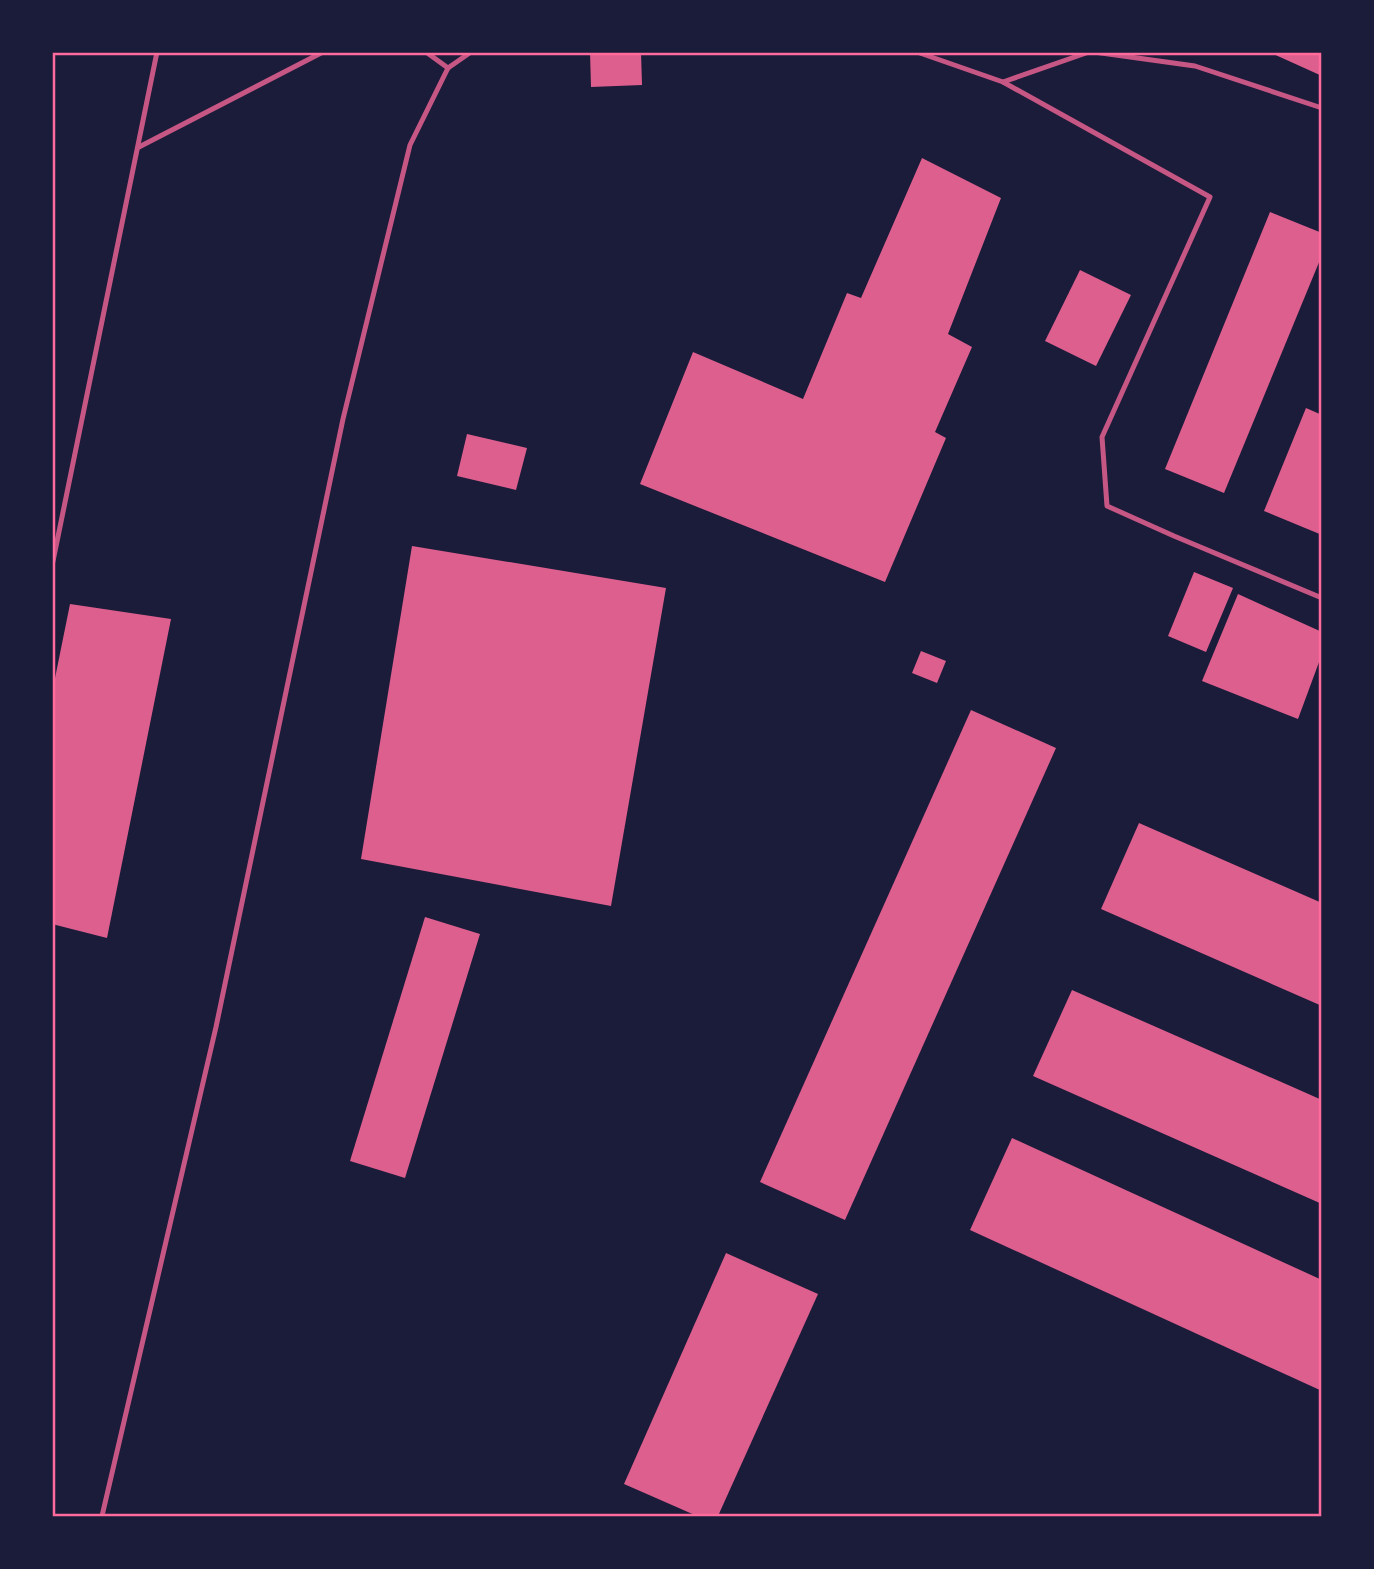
<svg xmlns="http://www.w3.org/2000/svg" width="1374" height="1569" viewBox="0 0 1374 1569" font-family="'IBM Plex Sans',sans-serif">
	<style>
		.building { fill: #dd5f8e }
		.lines { fill: none; stroke-linecap: round; stroke-linejoin: round }
		.service { stroke: #c65784; stroke-width: 5 }
		.neatline { fill: none; stroke: #ff6b9d; stroke-width: 2.5 }
	</style>
	<rect width="100%" height="100%" fill="#1b1b3a"/>
	<g class="building">
		<path d="M590,52h51l1,33 -51,2z"/>
		<path d="M1269,52h53v24z"/>
		<path d="M922,158l79,40 -53,136 24,13 -37,85 11,6 -61,144 -245,-98 53,-132 110,47 44,-106 14,5z"/>
		<path d="M1270,212l52,21v22l-98,238 -59,-24z"/>
		<path d="M1080,270l51,25 -35,71 -51,-25z"/>
		<path d="M1306,408l16,7v120l-58,-24z"/>
		<path d="M467,434l60,14 -11,42 -59,-14z"/>
		<path d="M412,546l254,42 -55,318 -250,-47z"/>
		<path d="M1194,572l39,16 -27,64 -38,-16z"/>
		<path d="M1238,594l84,38v22l-24,65 -96,-38z"/>
		<path d="M70,604l101,15 -64,319 -55,-14v-231z"/>
		<path d="M921,651l25,10 -9,22 -25,-10z"/>
		<path d="M971,710l85,38 -211,472 -85,-38z"/>
		<path d="M1139,823l183,80v103l-221,-97z"/>
		<path d="M425,917l55,17 -75,244 -55,-17z"/>
		<path d="M1072,990l250,110v104l-289,-128z"/>
		<path d="M1012,1138l310,142v111l-352,-161z"/>
		<path d="M726,1253l92,41 -100,222h-21l-73,-32z"/>
	</g>
	<g class="lines">
		<g class="service">
			<path d="M426,52l22,16"/>
			<path d="M917,52l86,30 207,115 -108,240 5,69 67,30 148,62"/>
			<path d="M1094,52l101,14 127,42"/>
			<path d="M1003,82l86,-30"/>
			<path d="M139,147l184,-95"/>
			<path d="M52,566l105,-514"/>
			<path d="M102,1516l114,-489 127,-608 67,-274 38,-77 23,-16"/>
		</g>
	</g>
	<rect width="1374" height="1569" fill="none" stroke="#1b1b3a" stroke-width="108"/>
	<rect x="54" y="54" width="1266" height="1461" class="neatline"/>
</svg>
